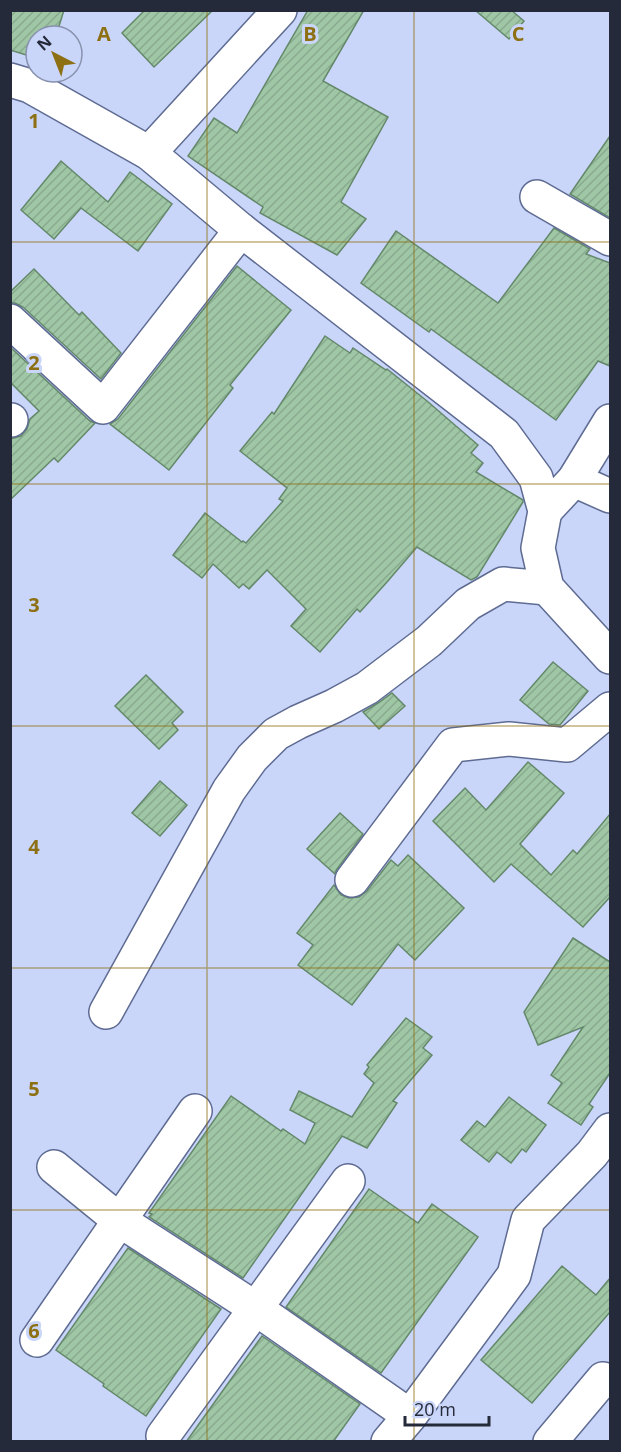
<svg xmlns="http://www.w3.org/2000/svg" width="621" height="1452" viewBox="0 0 621 1452" font-family="'Open Sans',sans-serif">
	<style>
		.building { fill: url(#building-hatch); stroke: #63886a; stroke-width: 1.5 }
		.lines { fill: none; stroke-linecap: round; stroke-linejoin: round }
		.minor-casing { stroke: #5e6b92; stroke-width: 36 }
		.minor { stroke: #fff; stroke-width: 33 }
		.grid { fill: none; stroke: #8d7013; stroke-width: 1.5; stroke-opacity: 0.55 }
		.grid-label { font-size: 20px; text-anchor: middle; font-weight: bold; fill: #8d7013; stroke: #cad6f9; stroke-width: 6; stroke-linejoin: round; paint-order: stroke }
	</style>
	<defs>
		<pattern id="building-hatch" width="6" height="6" patternUnits="userSpaceOnUse" patternTransform="scale(1.5)"><rect width="6" height="6" fill="#9fc6a5"/><path d="M-1 1l2-2M0 6l6-6M5 7l2-2" fill="none" stroke="#89aa8f"/></pattern>
	</defs>
	<rect width="100%" height="100%" fill="#cad6f9"/>
	<g class="building">
		<path d="M10,10h54l-8,26h-20v22l-26,-8z"/>
		<path d="M145,10h68l-59,57 -32,-34z"/>
		<path d="M308,10h56l-41,71 65,36 -47,85 25,17 -29,36 -77,-42 3,-6 -75,-51 26,-38 23,15z"/>
		<path d="M475,10h36l13,11 -15,18z"/>
		<path d="M610,136v82l-40,-24z"/>
		<path d="M61,161l47,41 22,-30 42,32 -34,47 -57,-43 -27,31 -33,-29z"/>
		<path d="M554,228l36,21 -4,5 24,9v103l-12,-5 -42,59 -125,-91 -2,3 -68,-49 35,-52 102,72z"/>
		<path d="M237,266l54,44 -61,75 3,3 -64,82 -59,-46 8,-5z"/>
		<path d="M34,269l45,46 3,-3 39,41 -20,26 -78,-72 -8,-4h-5v-11z"/>
		<path d="M325,336l25,17 3,-5 33,22 1,-1 40,32 51,44 -7,8 12,10 -7,9 47,28v2l-46,75 -6,3 -54,-33 -30,35 -27,30 -3,-3 -37,43 -29,-26 15,-17 -39,-39 -18,19 -6,-5 -4,4 -26,-24 -11,14 -29,-23 32,-42 37,29 1,-1 3,2 37,-42 -4,-2 8,-11 -47,-37 32,-39 2,2z"/>
		<path d="M10,347l80,74 5,2 -37,39 -4,-4 -44,42v-61l11,-3 6,-7 3,-10 9,-8 -29,-29z"/>
		<path d="M553,662l35,29 -28,34 -11,-1 -29,-24z"/>
		<path d="M146,675l37,37 -11,11 6,7 -19,19 -44,-43z"/>
		<path d="M392,693l13,13 -26,23 -16,-17 15,-9z"/>
		<path d="M528,762l36,31 -44,51 31,31 22,-25 4,4 33,-40v83l-27,30 -72,-63 -17,18 -61,-61 32,-33 21,22z"/>
		<path d="M160,781l27,24 -27,31 -28,-23z"/>
		<path d="M340,813l23,21 -26,35 -2,5 -28,-25z"/>
		<path d="M408,855l56,53 -49,52 -17,-16 -46,61 -54,-40 15,-20 -16,-12 37,-48 7,10 8,3 10,-1 8,-6 24,-31 7,6z"/>
		<path d="M573,938l37,24v111l-21,31 4,3 -12,18 -33,-22 14,-20 -11,-8 32,-48 -45,18 -14,-33z"/>
		<path d="M406,1018l26,19 -9,11 9,7 -39,46 4,2 -30,45 -25,-12 -99,142 -94,-61 3,-3 -3,-1 82,-117 50,35 2,-2 22,15 10,-21 -25,-13 9,-19 53,26 22,-34 -10,-9 5,-7 -2,-2z"/>
		<path d="M509,1097l37,28 -20,27 -4,-3 -11,14 -14,-11 -8,10 -28,-22 16,-19 8,6z"/>
		<path d="M369,1189l49,34 14,-19 46,33 -97,136 -95,-66z"/>
		<path d="M128,1248l93,61 -75,107 -43,-30 1,-2 -48,-34z"/>
		<path d="M562,1266l34,29 14,-17v34l-78,91 -51,-43z"/>
		<path d="M262,1336l98,68 -27,38h-147z"/>
	</g>
	<g class="lines">
		<g class="minor-casing">
			<g id="minor">
				<path d="M10,80l20,6 119,67 92,77 263,204 32,44 9,33 -7,37 9,40 63,69"/>
				<path d="M149,153l131,-143"/>
				<path d="M537,197l73,42"/>
				<path d="M10,321l93,86 138,-177"/>
				<path d="M10,420h1"/>
				<path d="M574,480l36,16"/>
				<path d="M545,511l29,-31 36,-59"/>
				<path d="M352,880l101,-135 56,-6 58,6 43,-36"/>
				<path d="M106,1012l123,-222 23,-32 24,-24 22,-12 36,-16 33,-18 62,-47 39,-37 35,-20 44,4"/>
				<path d="M54,1167l65,53 136,88 155,108"/>
				<path d="M37,1340l158,-229"/>
				<path d="M163,1436l185,-255"/>
				<path d="M388,1442l22,-26 104,-141 14,-55 64,-66 18,-24"/>
				<path d="M550,1442l53,-63"/>
			</g>
		</g>
		<use href="#minor" class="minor"/>
	</g>
	<path class="grid" d="M207,10v1432M414,10v1432M10,242h600M10,484h600M10,726h600M10,968h600M10,1210h600"/>
	<g class="grid-label">
		<text x="104" y="41">A</text>
		<text x="310" y="41">B</text>
		<text x="518" y="41">C</text>
		<text x="34" y="128">1</text>
		<text x="34" y="370">2</text>
		<text x="34" y="612">3</text>
		<text x="34" y="854">4</text>
		<text x="34" y="1096">5</text>
		<text x="34" y="1338">6</text>
	</g>
	<rect width="621" height="1452" fill="none" stroke="#242a3a" stroke-width="24"/>
	<g transform="translate(54 54) rotate(318)"><circle r="28" fill="#cad6f9" stroke="#8891ad" stroke-width="1.5"/>
	<path d="M0-4.5L10 22L0 15L-10 22Z" fill="#8d7013"/>
	<text y="-9" font-size="16" font-weight="bold" text-anchor="middle" fill="#242a3a">N</text>
	</g>
	<path d="M405 1416v9h84v-9" fill="none" stroke="#242a3a" stroke-width="3"/>
	<text x="414" y="1416" font-size="18" fill="#242a3a" stroke="#cad6f9" stroke-width="4.5" paint-order="stroke">20 m</text>
</svg>
